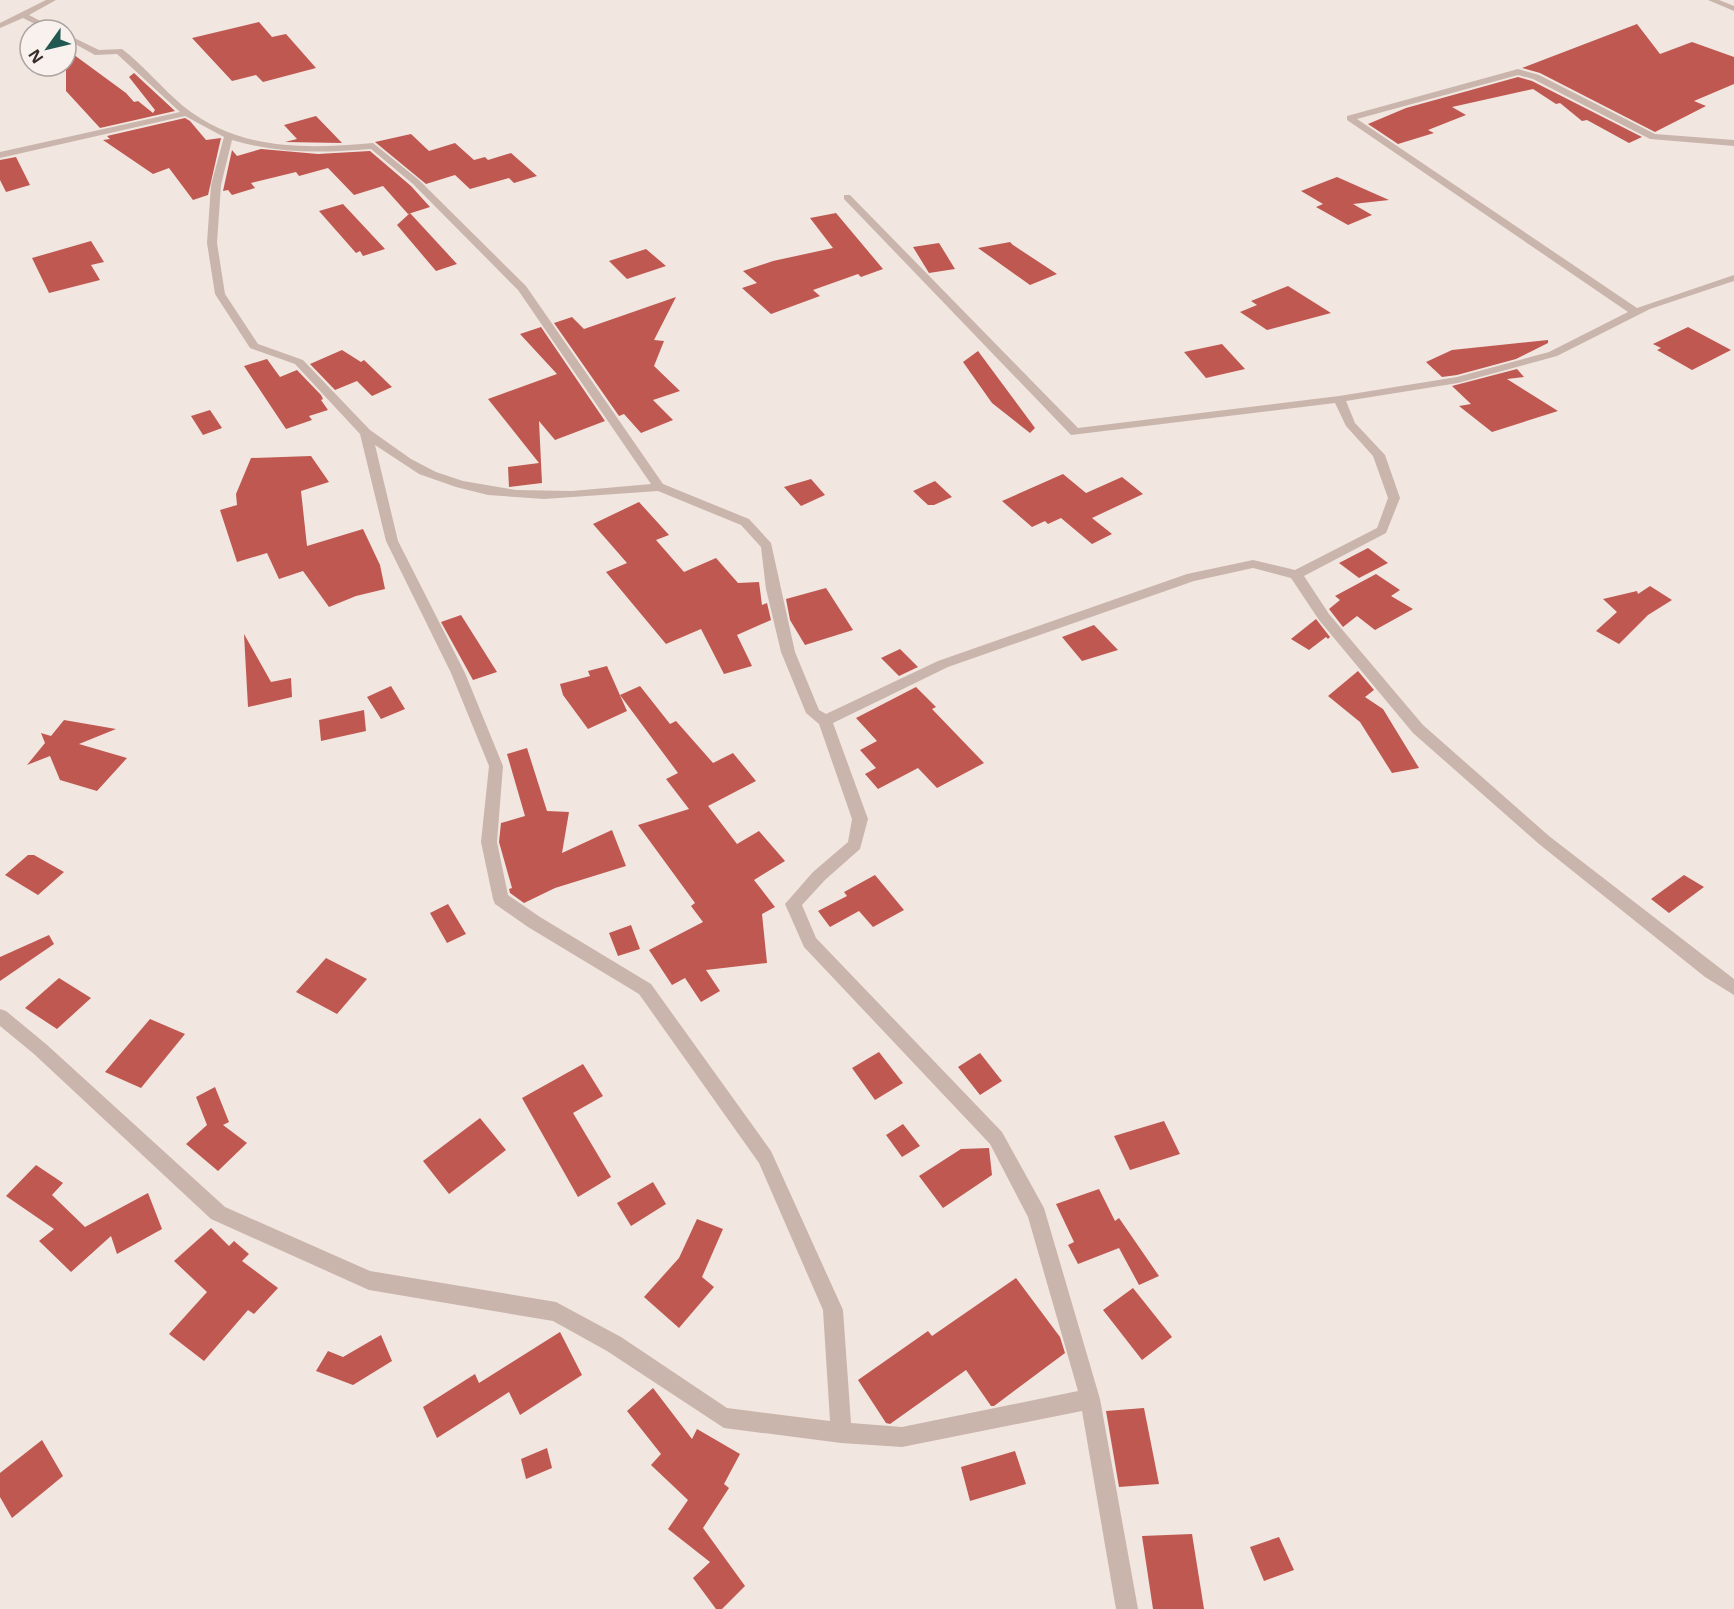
<svg xmlns="http://www.w3.org/2000/svg" width="1734" height="1609" viewBox="0 0 1734 1609" font-family="'Open Sans',sans-serif">
	<style>
		.building { fill: #bf5851 }
		.lines { fill: none; stroke-linecap: round; stroke-linejoin: round }
		.minor { fill: #cab5ac; fill-rule: evenodd }
	</style>
	<rect width="100%" height="100%" fill="#f2e6e0"/>
	<g class="building">
		<path d="M259,22l13,15 14,-3 30,34 -53,14 -7,-7 -24,6 -40,-43z"/>
		<path d="M1637,24l23,30 32,-12 42,15v27l-40,17 12,5 -51,26 -115,-59 -18,-5z"/>
		<path d="M66,49l60,44 8,9 4,-1 15,12 2,-3 -26,-33 5,-4 41,38 -75,17 -34,-37z"/>
		<path d="M1518,77l14,4 110,56 -13,6 -42,-23 -5,1 -22,-18 -4,1 -23,-15 -81,18 14,8 -38,15 6,3 -36,11 -30,-20 38,-16z"/>
		<path d="M316,116l26,27 -57,-1 12,-3 -13,-14z"/>
		<path d="M185,118l5,3 16,19 15,-2 -13,57 -15,5 -24,-32 -16,6 -50,-34 7,-1 -3,-3z"/>
		<path d="M411,134l18,17 26,-8 19,17 11,-3 3,3 23,-7 26,23 -23,7 -5,-5 -39,11 -15,-14 -29,9 -51,-42z"/>
		<path d="M261,149l57,5 52,-3 41,35 19,21 -22,7 -25,-28 -29,9 -26,-27 -29,8 -3,-4 -45,11 4,5 -23,7 -4,-5 -5,1 9,-41 5,6z"/>
		<path d="M16,157l14,28 -24,7 -6,-12v-20z"/>
		<path d="M1337,177l52,23 -36,4 19,11 -24,10 -32,-18 7,-3 -22,-13z"/>
		<path d="M343,204l42,45 -22,7 -3,-5 -4,2 -37,-42z"/>
		<path d="M410,213l47,51 -21,7 -39,-46z"/>
		<path d="M836,213l47,56 -22,8 -3,-3 -45,16 7,6 -49,18 -29,-26 15,-5 -14,-12 30,-10 60,-13 -23,-30z"/>
		<path d="M91,241l13,21 -13,3 9,15 -51,13 -17,-35z"/>
		<path d="M1010,242l3,3 44,29 -27,11 -52,-37z"/>
		<path d="M939,243l16,26 -26,4 -16,-26z"/>
		<path d="M646,249l20,17 -39,13 -18,-18z"/>
		<path d="M1288,286l43,27 -64,17 -27,-18 17,-7 -6,-4z"/>
		<path d="M676,297l-22,43 10,1 -10,25 26,25 -27,9 20,20 -32,13 -17,-19 -5,2 -65,-93 18,-6 12,12z"/>
		<path d="M541,327l64,94 -50,19 -16,-19 3,62 -33,4 -1,-20 31,-4 -51,-64 69,-25 -37,-40z"/>
		<path d="M1688,327l43,23 -39,20 -35,-20 4,-2 -8,-4z"/>
		<path d="M1548,340v3l-32,16 -59,16 -15,2 -16,-15 26,-12z"/>
		<path d="M1222,344l23,25 -39,9 -22,-26z"/>
		<path d="M342,350l19,12 3,-2 28,27 -20,9 -15,-15 -22,9 -25,-26z"/>
		<path d="M978,351l57,77 -5,5 -38,-30 -29,-41z"/>
		<path d="M267,359l13,18 17,-7 24,25 2,4 -2,1 7,10 -19,6 3,4 -26,9 -42,-63z"/>
		<path d="M1517,369l7,8 -17,2 51,32 -66,21 -33,-26 12,-2 -19,-18z"/>
		<path d="M210,410l12,18 -19,7 -12,-19z"/>
		<path d="M311,456l18,26 -28,9 6,55 56,-17 17,36 5,24 -29,7 -27,11 -26,-36 -24,8 -12,-26 -30,9 -17,-52 17,-5 -1,-11 15,-36z"/>
		<path d="M1063,474l23,19 36,-16 21,17 -51,24 20,16 -20,10 -31,-26 -13,6 -3,-3 -13,6 -30,-26z"/>
		<path d="M811,479l14,16 -24,11 -17,-19z"/>
		<path d="M935,481l17,16 -18,8h-6l-15,-14z"/>
		<path d="M639,502l30,33 -13,5 28,32 32,-14 22,25 21,-1 3,23 5,-2 4,17 -34,15 15,31 -28,8 -23,-45 -35,15 -60,-72 21,-9 -34,-39z"/>
		<path d="M1368,548l20,15 -29,15 -20,-15z"/>
		<path d="M1376,574l24,16 -9,6 22,13 -38,21 -18,-14 -14,11 -14,-18 11,-9 -5,-4z"/>
		<path d="M1650,586l22,14 -24,15 -29,29 -23,-13 21,-19 -14,-13 34,-8 1,3z"/>
		<path d="M826,588l27,42 -48,15 -15,-25 -4,-21z"/>
		<path d="M461,615l36,57 -24,8 -32,-58z"/>
		<path d="M1316,619l14,18 -2,2 -2,-2 -17,13 -18,-11z"/>
		<path d="M1094,625l24,25 -36,11 -20,-24z"/>
		<path d="M244,634l27,48 20,-4 1,19 -44,10z"/>
		<path d="M900,649l18,18 -19,9 -18,-18z"/>
		<path d="M607,666l20,45 -39,18 -25,-34 -3,-11 30,-8 -2,-5z"/>
		<path d="M1358,671l16,19 -9,7 18,12 36,59 -27,5 -32,-51 -32,-26z"/>
		<path d="M391,686l14,23 -24,10 -14,-22z"/>
		<path d="M640,686l30,38 6,-3 37,42 20,-10 23,28 -48,25 29,38 22,-13 26,30 -31,19 21,27 -13,7 5,49 -61,7 14,21 -19,11 -16,-24 -13,7 -23,-35 54,-28 -12,-16 4,-3 -57,-78 51,-16 -23,-30 12,-6 -58,-78z"/>
		<path d="M916,687l20,20 -4,2 52,54 -47,25 -19,-20 -40,21 -13,-15 11,-6 -16,-18 17,-9 -21,-23z"/>
		<path d="M364,710l2,21 -45,10 -2,-21z"/>
		<path d="M64,720l52,9 -37,15 48,14 -30,33 -37,-11 -10,-24 -23,9 18,-22 -4,-10 10,3z"/>
		<path d="M527,748l20,63 22,1 -7,41 50,-23 14,36 -71,22 -31,15 -14,-10 -1,-4 3,-1 -13,-46 2,-19 24,-7 -18,-62z"/>
		<path d="M28,855h6l30,17 -26,23 -33,-20z"/>
		<path d="M875,875l29,35 -31,17 -14,-16 -29,16 -12,-16 29,-15 -3,-4z"/>
		<path d="M1684,875l20,12 -35,26 -18,-14z"/>
		<path d="M448,904l18,30 -19,9 -17,-30z"/>
		<path d="M631,925l9,24 -22,7 -9,-23z"/>
		<path d="M49,935l5,9 -54,37v-24z"/>
		<path d="M326,958l41,21 -30,35 -41,-22z"/>
		<path d="M59,978l32,20 -34,31 -32,-21z"/>
		<path d="M150,1019l35,15 -44,54 -36,-16z"/>
		<path d="M879,1052l24,31 -28,17 -23,-32z"/>
		<path d="M980,1053l22,28 -22,14 -22,-28z"/>
		<path d="M583,1064l20,32 -30,17 38,64 -33,20 -56,-99z"/>
		<path d="M215,1087l14,35 -6,3 24,18 -29,28 -32,-27 21,-19 -11,-28z"/>
		<path d="M480,1118l26,32 -57,44 -26,-33z"/>
		<path d="M1164,1121l16,33 -50,16 -16,-34z"/>
		<path d="M903,1124l17,22 -18,11 -16,-22z"/>
		<path d="M989,1148l3,27 -49,33 -24,-32 42,-27z"/>
		<path d="M36,1165l27,18 -11,12 33,32 63,-34 14,36 -45,25 -6,-18 -40,36 -32,-31 15,-12 -48,-33z"/>
		<path d="M653,1182l13,22 -35,22 -14,-23z"/>
		<path d="M1099,1189l16,32 4,-3 40,58 -20,9 -20,-37 -41,16 -10,-19 6,-3 -18,-38z"/>
		<path d="M697,1219l26,10 -21,48 12,10 -35,41 -35,-31 35,-39z"/>
		<path d="M211,1228l18,18 5,-5 15,13 -7,7 36,27 -24,26 -6,-4 -44,51 -35,-27 38,-42 -33,-31z"/>
		<path d="M1016,1278l44,59 5,16 -71,53h-3l-25,-36 -76,54 -4,-1 -28,-43 70,-49 4,5z"/>
		<path d="M1133,1288l39,49 -30,23 -39,-50z"/>
		<path d="M560,1332l22,43 -62,40 -11,-23 -72,46 -14,-31 52,-33 4,9z"/>
		<path d="M381,1335l11,26 -39,24 -37,-14 12,-20 15,6z"/>
		<path d="M653,1388l39,51 5,-10 43,25 -16,30 5,4 -26,40 42,58 -23,23h-6l-23,-31 17,-16 -42,-33 20,-29 -37,-35 10,-11 -34,-43z"/>
		<path d="M1144,1408l15,76 -40,3 -13,-76z"/>
		<path d="M42,1440l21,36 -51,42 -12,-21v-24z"/>
		<path d="M547,1448l5,20 -26,11 -5,-20z"/>
		<path d="M1015,1451l11,33 -56,17 -9,-34z"/>
		<path d="M1192,1534l12,75h-51l-11,-73z"/>
		<path d="M1279,1537l15,33 -30,11 -14,-34z"/>
	</g>
	<g class="lines">
		<g class="minor">
			<path d="M46,0h10l-27,15 28,15h-10l-24,-12 -23,10v-5z"/>
			<path d="M1708,0h11l15,6v5z"/>
			<path d="M66,34l33,16 23,-1c22,17 40,39 61,57 56,45 122,43 190,37l46,37 107,106 137,198 86,35 22,24 24,109 24,58 7,4 112,-53 249,-87 66,-14 42,10 82,-42 11,-30 -15,-42 -27,-30 -11,-23 -264,32 -227,-236v-4h6l228,233 261,-32 118,-19 92,-25 79,-40 -281,-192v-4l171,-47 21,6 116,59 79,6v6l-84,-7 -117,-60 -15,-4 -161,44 280,189 97,-33v6l-84,28 -93,47 -99,27 -112,18 9,22 30,32 15,43 -14,35 -82,43 25,38 94,111 126,111 185,143v16l-29,-18 -166,-133 -126,-111 -94,-113 -28,-42 -38,-10 -59,13 -246,86 -115,56 35,96 -8,30 -35,31 -23,25 14,33 186,194 42,76 56,191 38,210h-22l-34,-198 -180,36 -61,-4 -117,-15 -117,-77 -54,-30 -184,-31 -158,-71 -177,-165 -34,-28v-17l6,2 40,33 179,163 145,64 186,31 65,35 106,71 103,13 -7,-111 -64,-147 -120,-169 -111,-67 -33,-23 -2,-5 -12,-57 8,-76 -38,-93 -65,-132 -26,-107 -65,-70 -45,-16 -35,-54 -8,-51 4,-58 13,-48 -39,-21 -185,42v-6l180,-40 -63,-58 -22,1 -29,-16zM232,140c46,14 91,13 139,9l42,35 105,106 133,194 -79,7 -56,-1 -53,-9 -27,-9 -25,-13 -41,-29 -67,-70 -45,-16 -33,-50 -8,-51 4,-58zM375,445l44,29 37,13 32,8 56,4 114,-8 83,34 20,22 5,42 15,63 25,61 13,11 33,95 -4,23 -35,30 -28,32 19,43 186,197 38,73 50,174 -176,36 -51,-4 -8,-113 -72,-159 -120,-167 -111,-67 -32,-22 -11,-53 6,-76 -38,-93 -67,-132z"/>
		</g>
	</g>
	<g transform="translate(48 48) rotate(236)"><circle r="28" fill="#f9f1ed" stroke="#aca39f" stroke-width="1.5"/>
	<path d="M0-4.5L10 22L0 15L-10 22Z" fill="#225852"/>
	<text y="-9" font-size="16" font-weight="bold" text-anchor="middle" fill="#382d2b">N</text>
	</g>
</svg>
